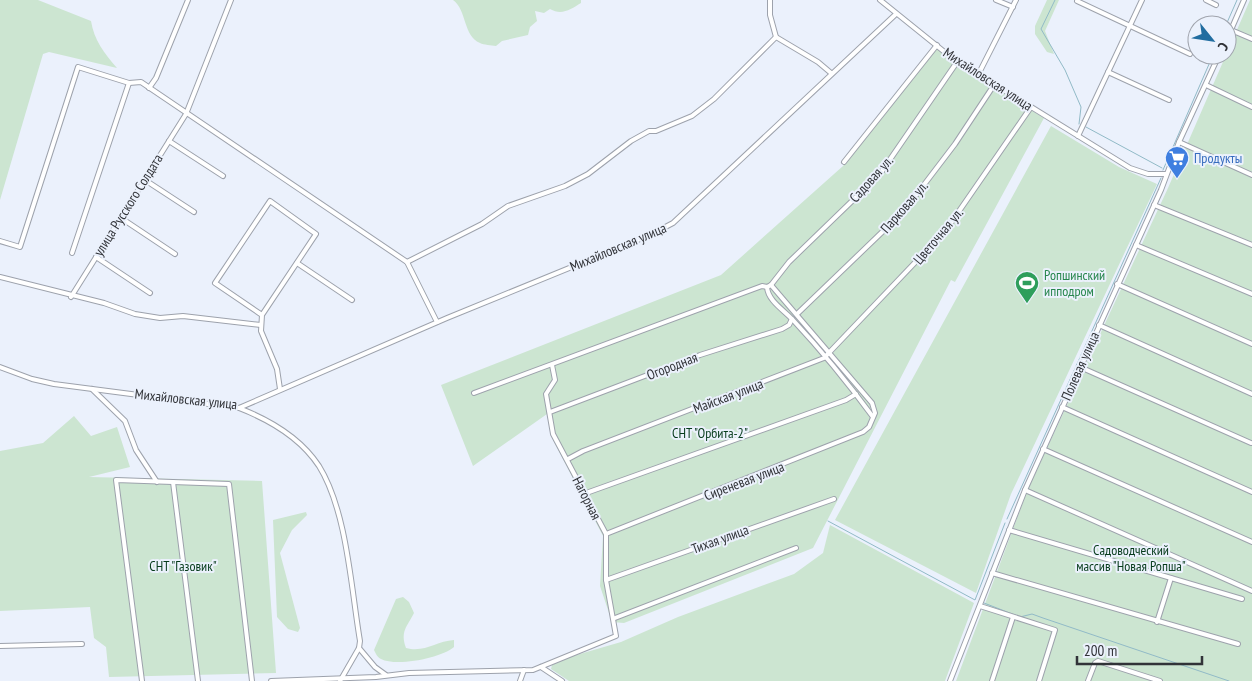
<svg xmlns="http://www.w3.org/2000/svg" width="1252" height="681" viewBox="0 0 1252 681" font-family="'PT Sans Narrow',sans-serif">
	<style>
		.green { fill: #cce5d1 }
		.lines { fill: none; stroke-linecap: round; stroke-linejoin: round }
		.stream { stroke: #91bac7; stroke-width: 1 }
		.street-casing { stroke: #9da2ac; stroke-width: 6 }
		.street { stroke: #fff; stroke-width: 4 }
		.labels { text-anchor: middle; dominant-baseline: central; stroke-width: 4; stroke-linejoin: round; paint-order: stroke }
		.street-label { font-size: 14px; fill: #313338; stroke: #ebf1fc }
		.shop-label { font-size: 14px; fill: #366cbe; stroke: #ebf1fc; text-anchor: start }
		.leisure-label { font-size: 14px; fill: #27864d; stroke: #ebf1fc; text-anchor: start }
		.park-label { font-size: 14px; fill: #063b1b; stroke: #ebf1fc }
	</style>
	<rect width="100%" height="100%" fill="#ebf1fc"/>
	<g class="green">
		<path d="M0,0h38l53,21c3,19 13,32 26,47l-68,-16 -6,2 -43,146z"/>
		<path d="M453,0h128v3c-10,6 -19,13 -31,6l-6,4 -9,-2 2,10 -7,6 -2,8 -26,6 -6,5c-5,-1 -12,-1 -16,-3 -17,-7 -13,-33 -27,-43z"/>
		<path d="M1047,0h12l-14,31 9,23 -7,-2 -12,-18v-8z"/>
		<path d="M1250,0h2v681h-296l72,-192 140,-301z"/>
		<path d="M937,47l14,13 93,58 -89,164 -4,-2 -138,268 -189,75 -12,-1 -12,-36 3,-50 -52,-100 -4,-22 -74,52 -32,-81 280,-110 122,-109z"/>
		<path d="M1051,126l68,41 38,17 -146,310 -35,99 -141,-73z"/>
		<path d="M74,416l17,20 26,-9 13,40 -41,10 173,4 14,192 -167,4 -3,-30 -12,-9 -4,-31 -90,4v-160l43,-8z"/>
		<path d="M306,512l1,3 -15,15 -12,23 20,75 -2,4 -10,-3 -11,-12 -4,-97z"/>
		<path d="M830,525l144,78 -29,78h-376l-18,-12 1,-4 21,-9 48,-14 57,-25 116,-43 29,-21z"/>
		<path d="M403,597l6,5 5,11c-7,14 -14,18 -8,35 19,5 30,-7 48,-8v7c-13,11 -57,20 -73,12 -4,-2 -5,-5 -7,-9l22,-51z"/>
	</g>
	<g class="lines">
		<g class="stream">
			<path d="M1055,0l-14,29 24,41 16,37 -2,17"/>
			<path d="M1226,25l11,-25"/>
			<path d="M1086,127l76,41"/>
			<path d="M1163,170l50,-115"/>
			<path d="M1007,519l154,-341"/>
			<path d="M828,521l147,79 30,-77"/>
			<path d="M984,603l36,14 12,-3 11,4 186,63"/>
		</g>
		<g class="street-casing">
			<g id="street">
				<path d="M770,0v15l6,22"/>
				<path d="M880,0l72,58 178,110 18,6h18"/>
				<path d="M996,0l17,7"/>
				<path d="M1206,0l10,5"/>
				<path d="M1077,1l113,53"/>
				<path d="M1231,30l21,9"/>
				<path d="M1227,39l17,-39"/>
				<path d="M1108,72l61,28"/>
				<path d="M978,75l38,-75"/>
				<path d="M1206,85l46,22"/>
				<path d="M149,88l7,-10 32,-78"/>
				<path d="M1078,136l64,-136"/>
				<path d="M169,141l54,35"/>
				<path d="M1179,142l73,33"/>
				<path d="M844,162l93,-117"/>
				<path d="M145,180l49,32"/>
				<path d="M1154,205l98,40"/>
				<path d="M121,218l54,36"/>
				<path d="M0,241l20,6 58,-180 51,16 12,-1 266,180 30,60"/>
				<path d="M1136,245l116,49"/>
				<path d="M72,253l57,-170"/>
				<path d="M96,257l54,36"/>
				<path d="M407,262l75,-38 26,-18 57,-20 23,-12 43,-33 18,-10h7l36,-15 22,-17 62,-62 42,25 13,11"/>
				<path d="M297,263l55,37"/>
				<path d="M0,277l104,26 31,11 25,4 23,-2 78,9"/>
				<path d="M1117,284l135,60"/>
				<path d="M771,285l18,-23 91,-88 77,-112"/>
				<path d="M767,287c1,14 17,23 26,33 28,30 55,63 80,97"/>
				<path d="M71,297l115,-183 45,-114"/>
				<path d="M797,314l107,-103 51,-67 39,-59"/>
				<path d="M262,315l54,-81 -46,-33 -55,82 47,32 -1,16 16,38 3,20"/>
				<path d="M1099,325l153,69"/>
				<path d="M0,367l32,12 22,5 185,24 208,-90 203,-83 23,-12 223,-209"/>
				<path d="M1080,367l171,76"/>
				<path d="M92,389l33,32 11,29 21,32"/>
				<path d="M474,393l288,-107 5,1 4,-2"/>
				<path d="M1062,407l190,85"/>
				<path d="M239,408c31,12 61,29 80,58 28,45 32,122 41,175l-1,7 -19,33"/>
				<path d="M550,412l150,-57 82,-26 7,-4 3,-6"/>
				<path d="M1043,449l209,93"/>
				<path d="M568,459l15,-8 241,-93 122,-128 85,-123"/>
				<path d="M173,482l25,199"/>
				<path d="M1025,490l227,101"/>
				<path d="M585,496l4,-4 257,-92 10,-6"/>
				<path d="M1009,530l233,69"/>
				<path d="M606,534l257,-102 6,-5 6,-14 -3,-10 -101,-118"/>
				<path d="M992,573l246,71"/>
				<path d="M606,580l228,-81"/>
				<path d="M980,606l75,24 -16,51"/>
				<path d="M615,618l181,-70"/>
				<path d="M1157,622l14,-44"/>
				<path d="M0,646l82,-2"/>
				<path d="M359,648l16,19 11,8"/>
				<path d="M541,667l21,14"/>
				<path d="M142,681l-26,-201 113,4 23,197"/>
				<path d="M271,681l105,-4 33,-4 124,-3 83,-34 -10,-56v-46l-53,-100 -7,-40 9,-14 -3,-15"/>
				<path d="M520,681l4,-11"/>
				<path d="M950,681l75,-191 136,-300 18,-48 40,-87"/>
				<path d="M992,681l21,-64"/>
				<path d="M1088,681l7,-18 3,-2 62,20"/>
			</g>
		</g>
		<use href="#street" class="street"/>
	</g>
	<defs>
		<g id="supermarket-pin" transform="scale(1.25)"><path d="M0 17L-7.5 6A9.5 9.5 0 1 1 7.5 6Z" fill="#3f7fe0" stroke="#ebf1fc"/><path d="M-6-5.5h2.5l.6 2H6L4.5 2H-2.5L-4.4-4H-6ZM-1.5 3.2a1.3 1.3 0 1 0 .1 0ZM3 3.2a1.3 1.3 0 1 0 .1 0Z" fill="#fff"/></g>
		<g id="stadium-pin" transform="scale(1.25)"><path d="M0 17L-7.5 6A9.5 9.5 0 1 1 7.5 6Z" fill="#2e9e5b" stroke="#ebf1fc"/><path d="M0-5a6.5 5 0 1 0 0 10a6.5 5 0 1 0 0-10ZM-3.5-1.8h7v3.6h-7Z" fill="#fff"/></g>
	</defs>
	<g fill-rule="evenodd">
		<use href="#supermarket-pin" x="1177" y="158"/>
		<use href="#stadium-pin" x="1027" y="283"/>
	</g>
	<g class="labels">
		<g class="street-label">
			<text transform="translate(988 79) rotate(33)">Михайловская улица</text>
			<text transform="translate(871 179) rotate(-48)">Садовая ул.</text>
			<text transform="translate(128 205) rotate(-58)">улица Русского Солдата</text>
			<text transform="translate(904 207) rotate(-49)">Парковая ул.</text>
			<text transform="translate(938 236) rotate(-50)">Цветочная ул.</text>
			<text transform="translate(618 247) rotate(-23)">Михайловская улица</text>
			<text transform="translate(672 366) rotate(-21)">Огородная</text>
			<text transform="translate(1080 366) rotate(-66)">Полевая улица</text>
			<text transform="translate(728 396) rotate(-21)">Майская улица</text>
			<text transform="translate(186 399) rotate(6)">Михайловская улица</text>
			<text transform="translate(744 481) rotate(-21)">Сиреневая улица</text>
			<text transform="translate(587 498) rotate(63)">Нагорная</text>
			<text transform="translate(720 539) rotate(-20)">Тихая улица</text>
		</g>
		<g class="shop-label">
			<text x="1194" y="158">Продукты</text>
		</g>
		<g class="leisure-label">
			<text x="1044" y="275">Ропшинский<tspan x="1044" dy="16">ипподром</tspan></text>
		</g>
		<g class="park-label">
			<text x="710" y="433">СНТ "Орбита-2"</text>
			<text x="1131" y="550">Садоводческий<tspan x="1131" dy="16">массив "Новая Ропша"</tspan></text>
			<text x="183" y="566">СНТ "Газовик"</text>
		</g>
	</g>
	<g transform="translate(1212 40) rotate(120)"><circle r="24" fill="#ebf1fc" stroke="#a1a5ae"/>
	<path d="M0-4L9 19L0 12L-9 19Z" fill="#216da0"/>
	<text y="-8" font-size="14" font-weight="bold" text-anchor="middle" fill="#313338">С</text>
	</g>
	<path d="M1077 656v8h125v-8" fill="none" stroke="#313338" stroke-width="2.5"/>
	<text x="1084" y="656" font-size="15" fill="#313338" stroke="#ebf1fc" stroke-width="4" paint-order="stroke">200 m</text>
</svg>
